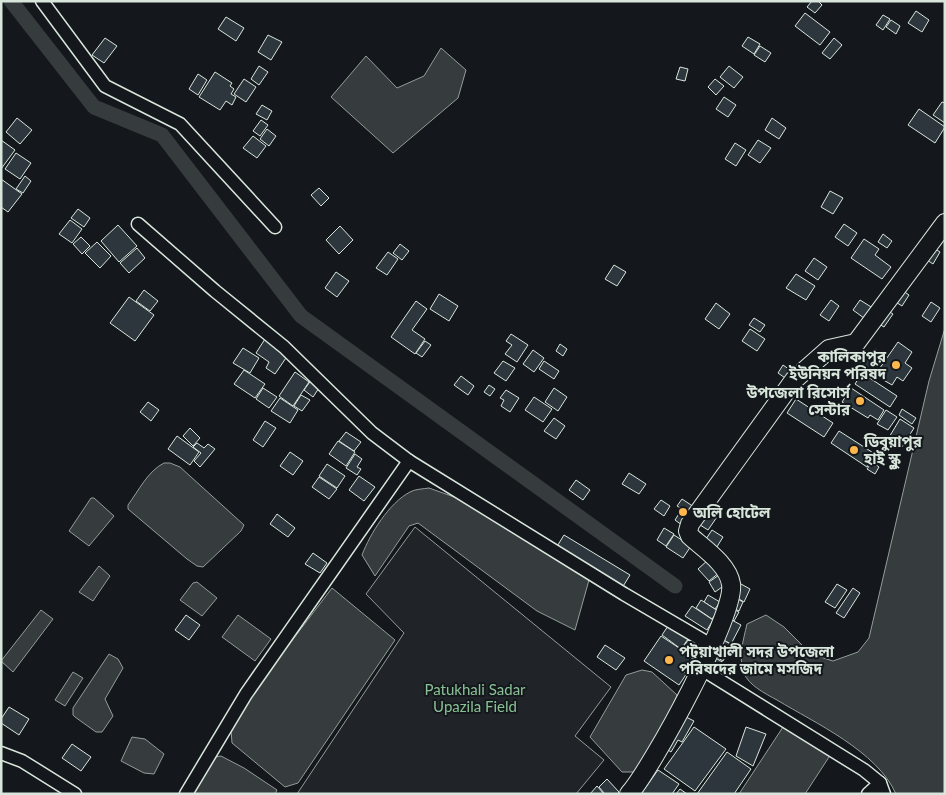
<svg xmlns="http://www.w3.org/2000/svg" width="946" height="795" viewBox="0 0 946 795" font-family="Lato,'Noto Sans Bengali',sans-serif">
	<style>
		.green { fill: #202428; stroke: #939e99 }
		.water { fill: #363b3e; stroke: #939e99 }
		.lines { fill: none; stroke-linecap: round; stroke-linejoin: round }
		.canal { stroke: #363b3e; stroke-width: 15 }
		.building { fill: #2c363c; stroke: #d8e6dc }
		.street-casing { stroke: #d8e6dc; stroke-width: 15 }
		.secondary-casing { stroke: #d8e6dc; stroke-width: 20 }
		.street { stroke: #14181c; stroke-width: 12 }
		.secondary { stroke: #14181c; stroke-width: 18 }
		.poi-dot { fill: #ffb74d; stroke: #14181c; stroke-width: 2 }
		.labels { text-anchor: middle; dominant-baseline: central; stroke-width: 4; stroke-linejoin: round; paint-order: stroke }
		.poi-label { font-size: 15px; font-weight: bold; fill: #d8e6dc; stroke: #14181c; text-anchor: start }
		.park-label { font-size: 15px; fill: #8ac095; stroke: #14181c }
	</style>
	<rect width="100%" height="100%" fill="#14181c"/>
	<path class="green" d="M415,527l196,160 -36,49 29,24 -28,34h-279l107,-161 -38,-39z"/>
	<g class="water">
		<path d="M441,48l25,22 -8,28 -65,55 -62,-56 35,-41 31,32 27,-12z"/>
		<path d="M945,328v466h-49c-19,-43 -81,-71 -119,-94 -11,-6 -29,-15 -33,-27 -6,-17 -1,-31 3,-49l19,-9 18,12 27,27 22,7 25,-9 11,-14 60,-257z"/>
		<path d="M164,463h6l10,4 64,58 -3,6 -38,36 -6,-1 -10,-7 -59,-50v-4c11,-15 20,-34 36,-42z"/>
		<path d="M429,488l39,14 121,78 -14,50 -38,-19 -119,-88 -9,3 -34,50 -13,-21c8,-21 27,-52 48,-63 5,-3 13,-3 19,-4z"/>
		<path d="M91,498h3l20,18 -25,30 -20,-15z"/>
		<path d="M99,566l11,10 -17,25 -14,-9z"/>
		<path d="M197,582l20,16 -15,18 -22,-16 13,-17z"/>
		<path d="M332,588l63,52 -97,143 -13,4 -53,-44 -1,-13 30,-49z"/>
		<path d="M41,610l12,9 -40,53 -12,-11z"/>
		<path d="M238,615l33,24 -16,22 -33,-24z"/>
		<path d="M109,654l9,5 5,9 -18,31 8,17 -11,16h-6l-21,-15 -2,-2v-7z"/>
		<path d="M642,670l10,2 25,23 -11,28 -31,49h-13l-32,-35 36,-62z"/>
		<path d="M73,672l10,6 -18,28 -10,-6z"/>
		<path d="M783,727l4,1 44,26 -26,40h-66z"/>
		<path d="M132,737l13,2 19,15 -10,20 -10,-1 -23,-12z"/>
		<path d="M221,756l23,12 33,22 -2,4h-83l23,-37z"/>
	</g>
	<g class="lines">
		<path class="canal" d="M11,1l83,106 68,28 139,181 374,270"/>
	</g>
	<g class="building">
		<path d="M812,1h6l4,4 -7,8 -8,-6z"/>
		<path d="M916,11l13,9 -7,12 -14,-9z"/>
		<path d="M805,13l25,19 -10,13 -25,-19z"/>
		<path d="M883,15l7,4 -7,11 -7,-5z"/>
		<path d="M226,17l18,11 -8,13 -18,-12z"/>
		<path d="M891,20l9,6 -4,8 -10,-7z"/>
		<path d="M268,35l14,7 -11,18 -13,-8z"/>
		<path d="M748,37l12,7 -6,10 -12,-8z"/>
		<path d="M105,38l12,8 -13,17 -12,-8z"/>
		<path d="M834,38l8,7 -12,14 -8,-6z"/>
		<path d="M760,46l11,7 -6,9 -11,-7z"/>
		<path d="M259,66l9,6 -9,13 -8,-6z"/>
		<path d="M729,66l14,11 -9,11 -14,-11z"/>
		<path d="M680,67l8,2 -3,12 -9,-2z"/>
		<path d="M215,72l17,11 -2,3 4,3 -3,5 5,3 -4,8 -6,-4 -6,9 -21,-13z"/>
		<path d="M198,74l9,6 -9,15 -9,-6z"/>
		<path d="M244,79l12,8 -10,15 -12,-8z"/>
		<path d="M715,79l9,7 -8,9 -8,-8z"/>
		<path d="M724,97l12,8 -8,12 -12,-8z"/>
		<path d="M942,102l3,1v20l-12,-8z"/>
		<path d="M262,105l10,6 -5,9 -11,-6z"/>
		<path d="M919,109l26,18 -10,16 -27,-18z"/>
		<path d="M17,118l15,12 -12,14 -14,-12z"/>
		<path d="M772,118l14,10 -7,11 -14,-9z"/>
		<path d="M261,120l7,5 -8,11 -7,-5z"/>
		<path d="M267,129l9,7 -7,10 -9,-7z"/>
		<path d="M253,136l13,10 -9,12 -14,-10z"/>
		<path d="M1,140l14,10 -14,19z"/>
		<path d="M758,140l13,8 -11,15 -12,-8z"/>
		<path d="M735,143l11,7 -10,16 -11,-7z"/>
		<path d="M16,153l15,10 -11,16 -15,-10z"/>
		<path d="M25,176l6,5 -8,12 -7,-4z"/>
		<path d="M1,179l21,15 -14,18 -7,-5z"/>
		<path d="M319,188l10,10 -8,8 -10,-11z"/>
		<path d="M830,191l13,7 -10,16 -12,-7z"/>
		<path d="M78,209l12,9 -6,9 -13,-9z"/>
		<path d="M70,220l12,9 -10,14 -13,-9z"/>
		<path d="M844,224l13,9 -9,13 -13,-9z"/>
		<path d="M118,225l19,21 -18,16 -18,-21z"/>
		<path d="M340,226l13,14 -14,14 -13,-14z"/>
		<path d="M883,234l9,7 -5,7 -9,-6z"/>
		<path d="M81,237l9,9 -8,8 -9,-10z"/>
		<path d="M864,239l15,10 -4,6 16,12 -9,12 -31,-21z"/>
		<path d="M97,242l14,14 -11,12 -15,-15z"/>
		<path d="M400,244l9,7 -7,9 -9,-7z"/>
		<path d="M931,246l9,6 -7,12 -9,-6z"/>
		<path d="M137,248l8,10 -16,15 -9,-10z"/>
		<path d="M388,252l10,7 -11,16 -11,-7z"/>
		<path d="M814,258l13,9 -9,13 -13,-9z"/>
		<path d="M614,265l12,7 -9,14 -12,-7z"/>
		<path d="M336,272l13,9 -12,16 -12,-9z"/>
		<path d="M796,274l19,12 -9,14 -20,-12z"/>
		<path d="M899,288l10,7 -7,11 -11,-7z"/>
		<path d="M144,290l14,11 -8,10 -14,-10z"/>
		<path d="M439,294l19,12 -9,15 -19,-12z"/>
		<path d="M129,297l25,18 -19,26 -25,-18z"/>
		<path d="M831,300l8,6 -10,15 -9,-6z"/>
		<path d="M860,300l16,10 -8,11 -15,-11z"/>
		<path d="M416,301l11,8 -15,21 13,9 -10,15 -24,-17z"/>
		<path d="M931,302l9,6 -9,14 -9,-6z"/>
		<path d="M716,303l14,11 -11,15 -14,-10z"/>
		<path d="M883,308l10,6 -9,13 -10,-6z"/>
		<path d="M754,318l11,7 -5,7 -11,-7z"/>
		<path d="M750,329l15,10 -8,12 -15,-10z"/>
		<path d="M511,334l17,11 -11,17 -12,-8 7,-9 -6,-4z"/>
		<path d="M265,339l23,16 -13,19 -9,-6 3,-6 -13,-9z"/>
		<path d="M425,341l6,4 -9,12 -6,-4z"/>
		<path d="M898,342l14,10 -7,11 7,5 -9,13 -6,-4 -5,8 -17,-10z"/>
		<path d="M560,344l7,5 -4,7 -7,-5z"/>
		<path d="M243,348l16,10 -9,15 -17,-10z"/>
		<path d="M875,349l11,7 -4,6 -11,-8z"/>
		<path d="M533,350l11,8 -10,14 -11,-8z"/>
		<path d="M863,355l12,8 -6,10 -13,-8z"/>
		<path d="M503,361l12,7 -9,13 -12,-8z"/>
		<path d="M544,361l15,10 -5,8 -15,-10z"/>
		<path d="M783,365l10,7 -5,8 -10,-7z"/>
		<path d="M244,370l21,14 -10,14 -21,-14z"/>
		<path d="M295,372l14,10 -16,24 -14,-10z"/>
		<path d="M862,373l35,23 -7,11 -35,-23z"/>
		<path d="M461,376l13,10 -6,9 -14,-10z"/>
		<path d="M312,379l9,6 -8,12 -9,-7z"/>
		<path d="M489,385l6,4 -5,7 -6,-4z"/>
		<path d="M263,388l14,9 -8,11 -13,-9z"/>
		<path d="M554,388l13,9 -9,14 -13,-9z"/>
		<path d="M851,388l33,22 -6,10 -8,-5 -2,3 -26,-16z"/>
		<path d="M506,390l13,8 -9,14 -9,-6 3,-6 -4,-2z"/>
		<path d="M301,395l9,5 -8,11 -8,-5z"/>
		<path d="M534,397l18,12 -9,13 -18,-12z"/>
		<path d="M280,398l18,12 -8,13 -19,-12z"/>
		<path d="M796,399l37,24 -9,14 -37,-24z"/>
		<path d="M148,402l11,8 -8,11 -11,-9z"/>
		<path d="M902,409l14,9 -4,6 -13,-9z"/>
		<path d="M886,410l11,7 -9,13 -11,-6z"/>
		<path d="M554,418l11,8 -9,13 -12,-8z"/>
		<path d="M900,419l14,9 -12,19 -14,-8z"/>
		<path d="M265,421l11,7 -13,19 -10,-7z"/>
		<path d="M190,428l10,10 -7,8 -10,-10z"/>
		<path d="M839,431l36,23 -8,13 -36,-24z"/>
		<path d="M346,432l15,10 -7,9 -15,-10z"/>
		<path d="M177,436l22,16 -9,13 -22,-16z"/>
		<path d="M338,441l17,11 -9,14 -17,-12z"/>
		<path d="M197,443l7,5 4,-4 7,5 -15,18 -6,-6 7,-8 -8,-6z"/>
		<path d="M290,452l13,9 -10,14 -13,-9z"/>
		<path d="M355,454l7,5 -5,8 4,2 -4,6 -11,-7z"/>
		<path d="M872,462l7,5 -4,7 -8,-5z"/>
		<path d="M327,464l18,12 -8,12 -18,-12z"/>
		<path d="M629,473l17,11 -7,10 -17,-10z"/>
		<path d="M359,476l16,11 -11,14 -15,-11z"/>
		<path d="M319,477l18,12 -8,10 -17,-12z"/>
		<path d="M576,480l14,10 -7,10 -14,-10z"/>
		<path d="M682,499l12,8 -12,18 -7,-5 7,-11 -5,-3z"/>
		<path d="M661,500l9,6 -6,10 -10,-7z"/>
		<path d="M708,506l11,8 -11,16 -11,-7z"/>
		<path d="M277,514l18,14 -7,9 -18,-13z"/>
		<path d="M664,528l10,6 -8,12 -9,-6z"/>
		<path d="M712,530l11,7 -8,13 -11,-8z"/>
		<path d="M564,535l66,40 -8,13 -66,-40z"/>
		<path d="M674,535l17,11 -8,12 -17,-11z"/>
		<path d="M313,553l14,10 -7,10 -15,-9z"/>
		<path d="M708,560l12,12 -11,9 -11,-12z"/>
		<path d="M719,575l6,10 -10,7 -6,-10z"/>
		<path d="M741,584l9,5 -6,13 -10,-6z"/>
		<path d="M837,584l10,6 -12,18 -10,-6z"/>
		<path d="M853,588l7,5 -16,25 -8,-5z"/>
		<path d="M708,595l12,7 -5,7 -11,-7z"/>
		<path d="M734,597l9,5 -4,9 -10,-5z"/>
		<path d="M701,600l17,11 -6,8 -16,-11z"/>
		<path d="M692,606l21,14 -6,10 -22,-14z"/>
		<path d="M731,608l8,4 -5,9 -8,-5z"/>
		<path d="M186,615l14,10 -11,15 -14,-10z"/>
		<path d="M730,619l11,6 -10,19 -11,-6z"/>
		<path d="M668,626l20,13 -7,10 -19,-14z"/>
		<path d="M661,636l33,22 -10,14 3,1 -8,12 -35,-24z"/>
		<path d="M720,638l12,7 -9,16 -12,-7z"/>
		<path d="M688,640l12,8 -6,9 -12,-8z"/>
		<path d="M605,645l20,13 -9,12 -19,-13z"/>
		<path d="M712,656l12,7 -6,9 -11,-7z"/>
		<path d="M9,707l20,12 -10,16 -18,-12v-4z"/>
		<path d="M682,715l12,6 -12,21 -4,-2 -7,12 -6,-4z"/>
		<path d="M694,727l32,22 -31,42 -31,-22z"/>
		<path d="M746,727l20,7 -13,32 -17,-10z"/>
		<path d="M72,744l19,13 -10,14 -19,-13z"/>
		<path d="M727,752l24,17 -17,25h-37z"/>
		<path d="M658,770l21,14 -7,10h-31z"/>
		<path d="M607,779l12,13 -2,2h-12l-6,-7z"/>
		<path d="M597,786l7,8h-14z"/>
		<path d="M680,789l7,5h-11z"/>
	</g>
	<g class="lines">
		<g class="street-casing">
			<g id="street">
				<path d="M42,1l63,85 75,38 95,103"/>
				<path d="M138,224l77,67 69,56 88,86 37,28 215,133 87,51"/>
				<path d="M700,668l164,102 16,13 4,11"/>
				<path d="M1,753l21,8 53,33"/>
				<path d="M186,794l60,-100 163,-233"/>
				<path d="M868,794l12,-11"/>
			</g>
		</g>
		<g class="secondary-casing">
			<path id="secondary" d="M629,794c23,-26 107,-180 102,-210 -3,-20 -28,-36 -41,-48l-2,-5 2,-7 104,-144 35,-31 27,-6 89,-120"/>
		</g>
		<use href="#street" class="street"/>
		<use href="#secondary" class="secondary"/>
	</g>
	<g class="poi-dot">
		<circle cx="896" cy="365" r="5"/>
		<circle cx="860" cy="401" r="5"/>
		<circle cx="854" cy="450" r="5"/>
		<circle cx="683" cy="512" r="5"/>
		<circle cx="669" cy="660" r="5"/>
	</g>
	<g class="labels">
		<g class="poi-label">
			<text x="886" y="356" text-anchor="end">কালিকাপুর<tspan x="886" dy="17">ইউনিয়ন পরিষদ</tspan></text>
			<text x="850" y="392" text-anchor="end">উপজেলা রিসোর্স<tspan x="850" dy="17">সেন্টার</tspan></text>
			<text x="864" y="441">ডিবুয়াপুর<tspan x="864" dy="17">হাই স্কুল</tspan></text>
			<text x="693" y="512">অলি হোটেল</text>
			<text x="679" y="651">পটুয়াখালী সদর উপজেলা<tspan x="679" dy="17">পরিষদের জামে মসজিদ</tspan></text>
		</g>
		<g class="park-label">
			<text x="475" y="689">Patukhali Sadar<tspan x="475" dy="17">Upazila Field</tspan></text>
		</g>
	</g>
	<rect width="946" height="795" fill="none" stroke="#d8e6dc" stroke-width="5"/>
</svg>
